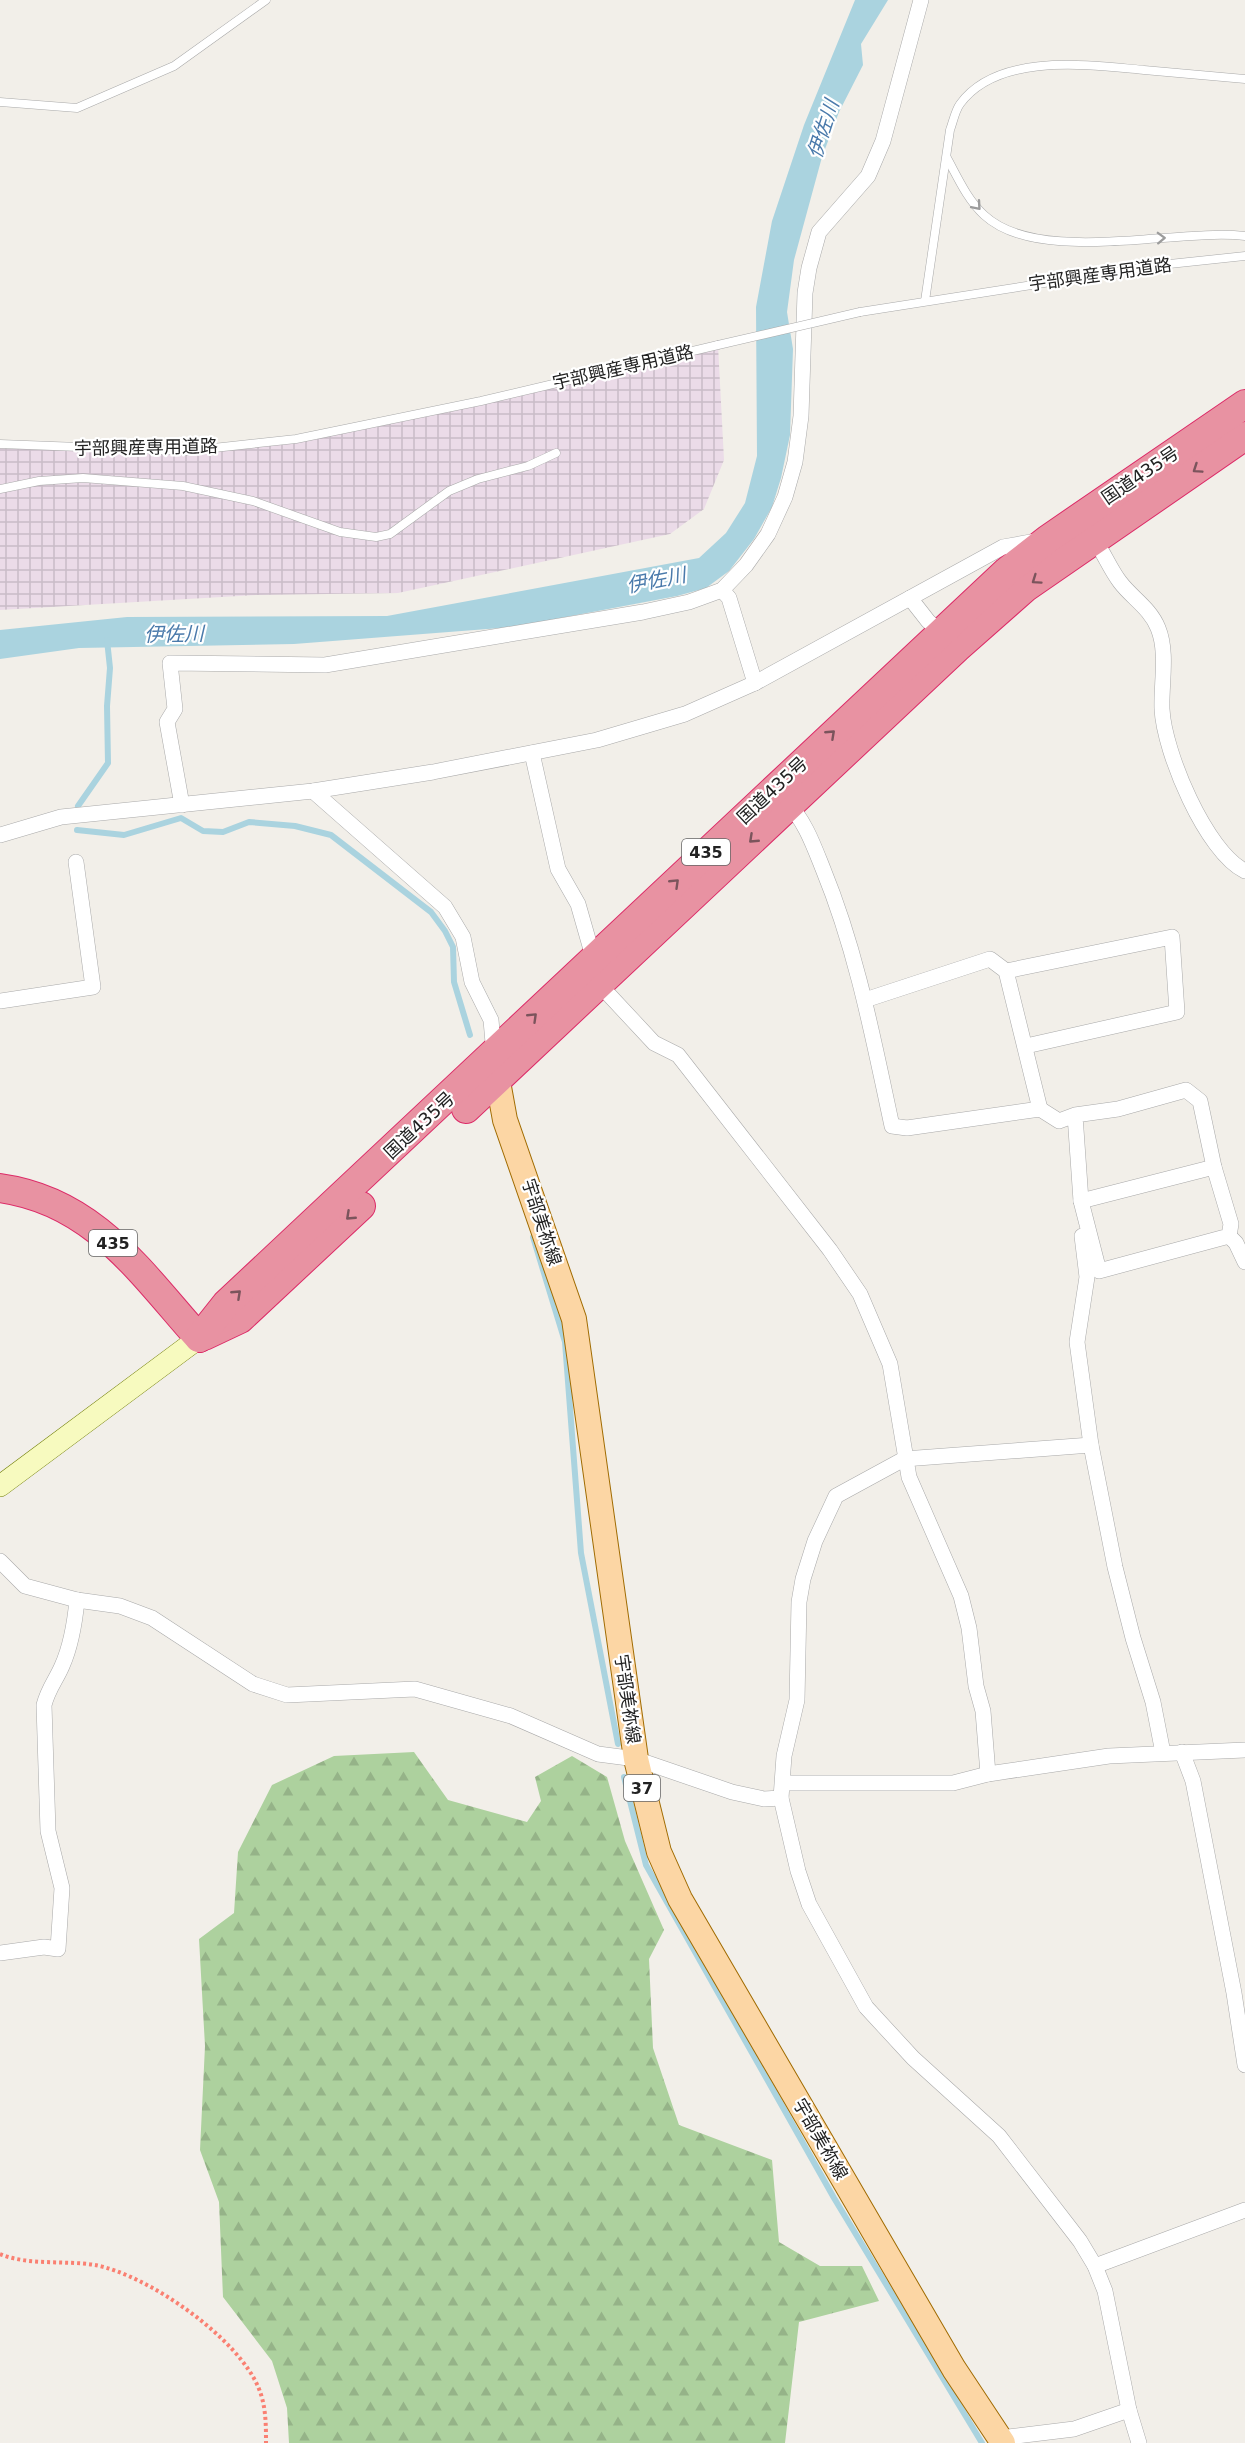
<svg xmlns="http://www.w3.org/2000/svg" width="1245" height="2443" viewBox="0 0 1245 2443" font-family="'DejaVu Sans','Noto Sans JP',sans-serif">
	<style>
		.industrial { fill: url(#industrial-grid) }
		.forest { fill: url(#forest-firs) }
		.water { fill: #aad3df }
		.lines { fill: none; stroke-linecap: round; stroke-linejoin: round }
		.stream { stroke: #aad3df; stroke-width: 6 }
		.lane-casing { stroke: #a9a9a9; stroke-width: 9 }
		.street-casing { stroke: #a9a9a9; stroke-width: 16 }
		.secondary-casing { stroke: #707d05; stroke-width: 22 }
		.primary-casing { stroke: #a06b00; stroke-width: 26 }
		.highway-casing { stroke: #dc2a67; stroke-width: 30 }
		.path { stroke: #fa8072; stroke-width: 4; stroke-dasharray: 3 3; stroke-linecap: butt }
		.lane { stroke: #fff; stroke-width: 8 }
		.street { stroke: #fff; stroke-width: 15 }
		.secondary { stroke: #f7fabf; stroke-width: 21 }
		.primary { stroke: #fcd6a4; stroke-width: 24 }
		.highway { stroke: #e892a2; stroke-width: 28 }
		.lane-bridge-casing { stroke: #a9a9a9; stroke-width: 9; stroke-linecap: butt }
		.lane-bridge { stroke: #fff; stroke-width: 8 }
		.oneway { stroke: #9c9c9c }
		.oneway2 { stroke: #7b545c }
		.labels { text-anchor: middle; dominant-baseline: central; stroke-width: 4.5; stroke-linejoin: round; paint-order: stroke }
		.shield { fill: #fff; stroke: #646464; stroke-width: 1.5 }
		.shield-label { font-size: 16px; font-weight: bold; fill: #222 }
		.street-label { font-size: 18px; fill: #222; stroke: #fff }
		.water-label { font-size: 20px; font-style: italic; fill: #4a7aab; stroke: #fff }
	</style>
	<defs>
		<pattern id="industrial-grid" width="8" height="8" patternUnits="userSpaceOnUse" patternTransform="scale(1.5)"><rect width="8" height="8" fill="#ebdbe8"/><path d="M0 4h8M4 0v8" fill="none" stroke="#c9bcc7"/></pattern>
		<pattern id="forest-firs" width="22" height="20" patternUnits="userSpaceOnUse" patternTransform="scale(1.5)"><rect width="22" height="20" fill="#add19e"/><path d="M5 1l3.5 6h-7zM16 11l3.5 6h-7z" fill="#95b388"/></pattern>
	</defs>
	<rect width="100%" height="100%" fill="#f2efe9"/>
	<path class="industrial" d="M718,345l6,115 -20,49 -34,25 -272,59 -142,2 -256,15v-166l186,7 110,-12z"/>
	<path class="forest" d="M414,1752l34,48 79,22 14,-21 -6,-24 37,-21 35,21 18,64 39,89 -15,29 4,89 26,77 93,35 7,82 41,24h42l17,35 -80,21 -14,121h-496l-2,-35 -15,-47 -49,-64 -4,-95 -19,-52 5,-104 -6,-107 35,-26 4,-61 34,-67 62,-29z"/>
	<path class="water" d="M855,0h33l-27,44 2,21 -24,47 -17,45 -28,103 -7,52 6,37 -3,86 -9,43 -9,29 -18,32 -25,32 -23,17 -29,8 -164,31 -219,17 -215,4 -79,11v-29l127,-13 260,-1 312,-58 27,-25 19,-30 12,-47 -1,-149 16,-86 32,-96z"/>
	<g class="lines">
		<g class="stream">
			<path d="M78,806l30,-43 -1,-57 3,-38 -3,-28"/>
			<path d="M77,830l47,5 57,-17 22,13 20,1 26,-10 46,4 36,9 100,77 14,19 8,16 1,35 16,53"/>
			<path d="M533,1237l32,105 16,211 37,191"/>
			<path d="M624,1777l22,88 188,333 148,245"/>
		</g>
		<g class="lane-casing">
			<g id="lane">
				<path d="M0,102l77,6 97,-42 92,-66"/>
				<path d="M947,158c11,20 20,41 37,57 55,51 191,13 261,21"/>
				<path d="M925,301l25,-171c3,-8 5,-19 10,-26 38,-52 129,-39 184,-34 33,3 67,6 101,9"/>
				<path d="M860,312l300,-47 85,-9"/>
				<path d="M0,444l186,7 110,-12 185,-38 237,-56"/>
				<path d="M0,489l39,-8 44,-3 100,8 70,15 87,31 36,5 14,-3 59,-43 29,-12 50,-13 28,-13"/>
			</g>
		</g>
		<g class="street-casing">
			<g id="street">
				<path d="M1094,539c10,14 16,30 26,43 12,16 30,26 38,46 10,24 3,56 4,81 2,43 44,143 83,162"/>
				<path d="M722,590l7,8 26,85"/>
				<path d="M910,598l18,23 17,15"/>
				<path d="M532,753l26,116 20,35 16,56"/>
				<path d="M313,791l132,116 18,30 9,45 19,38 3,34"/>
				<path d="M786,801c19,20 27,43 37,68 34,83 50,169 69,257l15,2 133,-19 19,12 16,-6 43,-6 68,-19 14,11 14,66 17,57 -2,12 -130,35 -18,-70 -6,-86"/>
				<path d="M182,805l-15,-83 8,-13 -5,-46 155,2 318,-53 46,-10 33,-12 24,-25 22,-31 17,-37 10,-35 6,-46 4,-123 4,-25 10,-36 49,-56 15,-35 38,-141"/>
				<path d="M0,835l61,-18 252,-26 120,-19 164,-32 88,-26 70,-31 248,-136 33,-6"/>
				<path d="M1006,971l166,-34 5,75 -151,34"/>
				<path d="M599,984l55,59 24,12 152,195 30,44 30,70 19,113 52,119 8,32 7,58 7,25 5,63"/>
				<path d="M865,1000l125,-41 16,12 34,138"/>
				<path d="M0,1001l93,-14 -17,-125"/>
				<path d="M1081,1201l133,-34"/>
				<path d="M1082,1236l5,41 -10,65 14,103 24,122 18,71 20,64 10,51"/>
				<path d="M1229,1236l7,7 9,19"/>
				<path d="M1091,1445l-187,14 -68,37 -21,45 -12,38 -4,23 -2,98 -13,56 -3,42 17,73 11,33 57,103 47,51 86,78 81,105 15,25 10,25 24,119 10,33"/>
				<path d="M0,1561l25,25 52,14 43,6 32,12 101,66 34,11 128,-6 96,27 87,38 38,5 96,33 32,7 17,-1"/>
				<path d="M1182,1752l11,29 41,212 11,72"/>
				<path d="M784,1783h169l35,-9 121,-18 136,-6"/>
				<path d="M0,1953l44,-6 14,2 4,-61 -14,-57 -4,-126c4,-16 12,-25 18,-39 9,-20 13,-45 15,-66"/>
				<path d="M1095,2266l150,-56"/>
				<path d="M1000,2438l74,-9 55,-19"/>
			</g>
		</g>
		<g class="secondary-casing">
			<path id="secondary" d="M0,1486l199,-148"/>
		</g>
		<g class="primary-casing">
			<path id="primary" d="M495,1065l10,55 69,199 62,440 23,93 21,47 274,470 49,74"/>
		</g>
		<g class="highway-casing">
			<g id="highway">
				<path d="M466,1109l491,-461 68,-60 220,-152"/>
				<path d="M0,1188c94,13 140,84 199,150"/>
				<path d="M204,1336l36,-17 121,-113"/>
				<path d="M199,1338l27,-34 781,-733 41,-32 197,-135"/>
			</g>
		</g>
		<path class="path" d="M0,2254c29,12 65,6 95,11 53,10 144,73 164,124 7,17 7,36 7,54"/>
		<use href="#lane" class="lane"/>
		<use href="#street" class="street"/>
		<use href="#secondary" class="secondary"/>
		<use href="#primary" class="primary"/>
		<use href="#highway" class="highway"/>
		<g class="lane-bridge-casing">
			<path id="lane-bridge" d="M718,345l142,-33"/>
		</g>
		<use href="#lane-bridge" class="lane-bridge"/>
	</g>
	<defs><path id="oneway-chevron" d="M-2-3.5L2.5 0L-2 3.5" fill="none" stroke-width="1.6" stroke-linecap="round" stroke-linejoin="round" transform="scale(1.5)"/></defs>
	<g class="oneway">
		<use href="#oneway-chevron" transform="translate(977 206) rotate(49)"/>
		<use href="#oneway-chevron" transform="translate(1161 238) rotate(-2)"/>
	</g>
	<g class="oneway2">
		<use href="#oneway-chevron" transform="translate(1197 469) rotate(146)"/>
		<use href="#oneway-chevron" transform="translate(1036 580) rotate(145)"/>
		<use href="#oneway-chevron" transform="translate(831 734) rotate(-43)"/>
		<use href="#oneway-chevron" transform="translate(753 839) rotate(137)"/>
		<use href="#oneway-chevron" transform="translate(675 883) rotate(-44)"/>
		<use href="#oneway-chevron" transform="translate(533 1017) rotate(-44)"/>
		<use href="#oneway-chevron" transform="translate(350 1216) rotate(137)"/>
		<use href="#oneway-chevron" transform="translate(237 1294) rotate(-43)"/>
	</g>
	<g class="labels">
		<g class="shield">
			<rect x="682" y="839" width="48" height="26" rx="4.5"/>
			<rect x="89" y="1230" width="48" height="26" rx="4.5"/>
			<rect x="624" y="1775" width="36" height="26" rx="4.5"/>
		</g>
		<g class="shield-label">
			<text x="706" y="852">435</text>
			<text x="113" y="1243">435</text>
			<text x="642" y="1788">37</text>
		</g>
		<g class="street-label">
			<text transform="translate(1100 274) rotate(-8)">宇部興産専用道路</text>
			<text transform="translate(623 367) rotate(-13)">宇部興産専用道路</text>
			<text transform="translate(146 447) rotate(-1)">宇部興産専用道路</text>
			<text transform="translate(1140 475) rotate(-34)">国道435号</text>
			<text transform="translate(772 790) rotate(-43)">国道435号</text>
			<text transform="translate(419 1125) rotate(-43)">国道435号</text>
			<text transform="translate(542 1222) rotate(72)">宇部美祢線</text>
			<text transform="translate(628 1699) rotate(82)">宇部美祢線</text>
			<text transform="translate(821 2139) rotate(60)">宇部美祢線</text>
		</g>
		<g class="water-label">
			<text transform="translate(823 129) rotate(-72)">伊佐川</text>
			<text transform="translate(656 580) rotate(-11)">伊佐川</text>
			<text transform="translate(174 634) rotate(-1)">伊佐川</text>
		</g>
	</g>
</svg>
